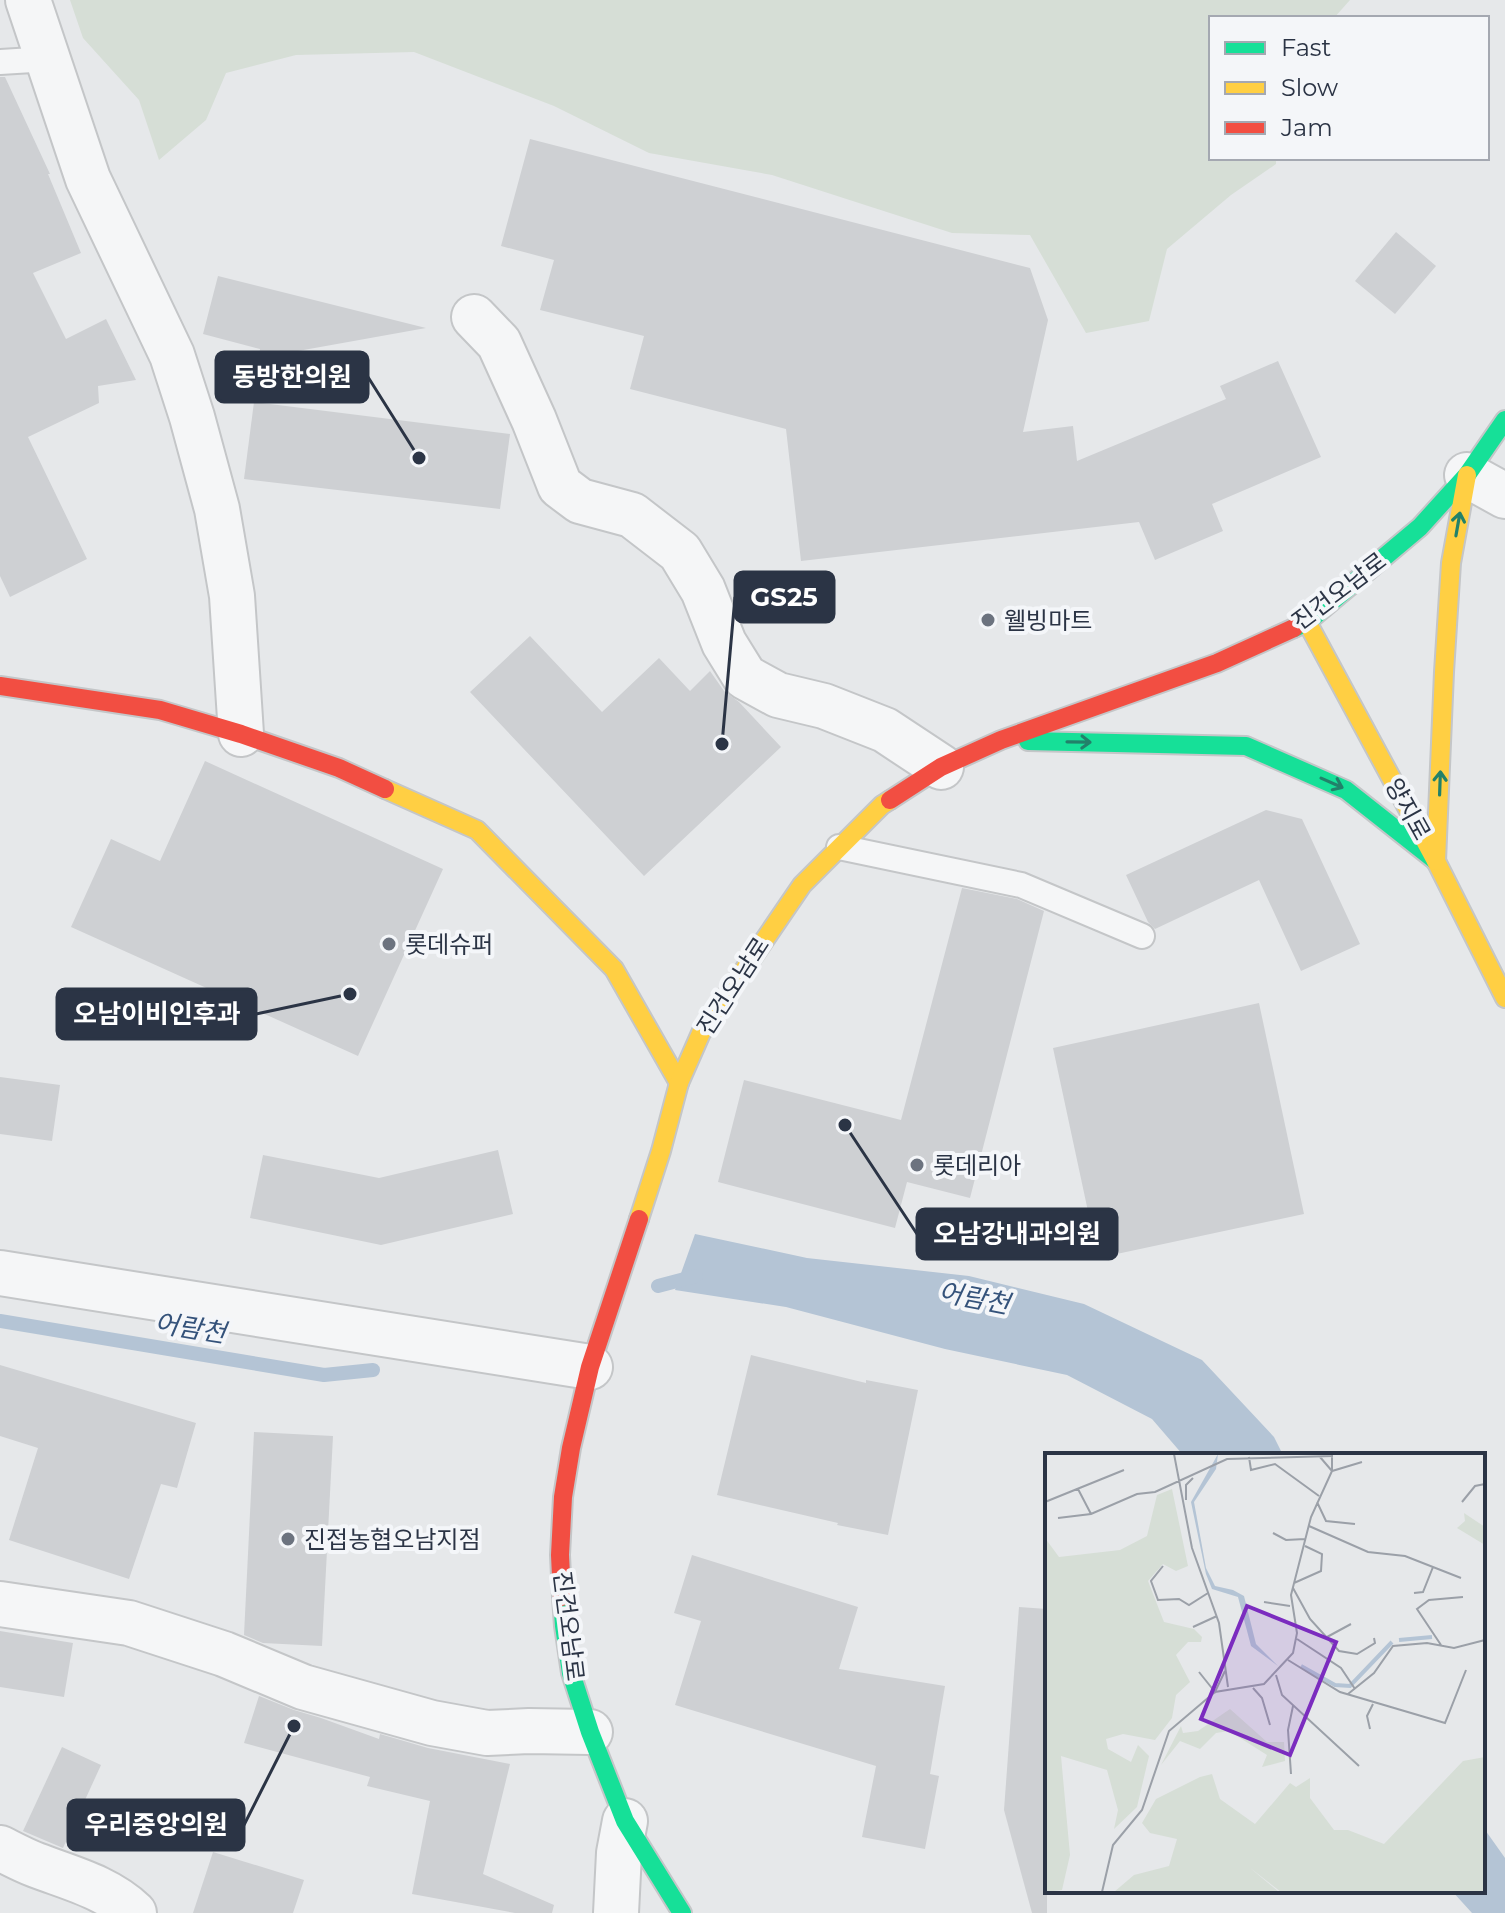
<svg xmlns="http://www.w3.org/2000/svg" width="1505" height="1913" viewBox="0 0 1505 1913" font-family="Montserrat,'Noto Sans KR',sans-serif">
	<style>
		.green { fill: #d6ded6 }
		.water { fill: #b4c4d5 }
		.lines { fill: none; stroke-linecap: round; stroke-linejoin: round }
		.stream { stroke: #b4c4d5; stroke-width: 14 }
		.building { fill: #ced0d3 }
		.lane-casing { stroke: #c4c6c8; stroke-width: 28 }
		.street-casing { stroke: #c4c6c8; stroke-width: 48 }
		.fast-casing { stroke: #c4c6c8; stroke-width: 22 }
		.slow-casing { stroke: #c4c6c8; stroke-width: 22 }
		.jam-casing { stroke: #c4c6c8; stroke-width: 22 }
		.lane { stroke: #f5f6f7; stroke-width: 24 }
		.street { stroke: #f5f6f7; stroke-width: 44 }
		.fast { stroke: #16e098; stroke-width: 18 }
		.slow { stroke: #ffcf43; stroke-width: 18 }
		.jam { stroke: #f24e42; stroke-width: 18 }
		.oneway { stroke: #22816a }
		.poi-dot { fill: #6c737f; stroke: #f4f6f9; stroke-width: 3 }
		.labels { text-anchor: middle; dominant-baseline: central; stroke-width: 8; stroke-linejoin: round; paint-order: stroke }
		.street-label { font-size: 24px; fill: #2b3445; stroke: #f4f6f9 }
		.poi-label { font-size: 24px; fill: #2b3445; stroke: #f4f6f9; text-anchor: start }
		.water-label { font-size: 26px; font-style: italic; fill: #34527a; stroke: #f4f6f9 }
		.inset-river { fill: none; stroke: #b4c4d5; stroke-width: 4 }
		.inset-road { fill: none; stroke: #9ba0a8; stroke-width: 2 }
		.view { fill: #7b2cbf; fill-opacity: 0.15; stroke: #7b2cbf; stroke-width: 4 }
		.inset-edge { fill: none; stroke: #2b3445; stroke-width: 4 }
		.leader { fill: none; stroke: #2b3445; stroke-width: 3 }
		.callout-dot { fill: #2b3445; stroke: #f4f6f9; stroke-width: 3 }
		.callout { fill: #2b3445; stroke: #2b3445; stroke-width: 3 }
		.callout-label { font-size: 26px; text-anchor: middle; font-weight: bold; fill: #fff }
	</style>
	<rect width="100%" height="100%" fill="#e6e8ea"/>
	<path class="green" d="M70,0h1280l-16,18h-123v140h65v6l-45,31 -64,54 -18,72 -63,12 -56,-98 -78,-2 -180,-58 -123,-22 -95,-47 -140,-54 -118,3 -70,18 -20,47 -47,40 -20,-60 -56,-62z"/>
	<g class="water">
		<path d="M695,1234l112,24 162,18 115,28 118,56 72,77 9,18h-100l-31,-36 -85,-44 -122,-26 -159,-42 -111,-17z"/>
		<path d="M1483,1827l22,31v55h-33l-20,-22h31z"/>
	</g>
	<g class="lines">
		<g class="stream">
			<path d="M658,1286l38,-10"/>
			<path d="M0,1321l324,54 49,-5"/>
		</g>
	</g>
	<g class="building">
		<path d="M0,77h5l45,97h-2l33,79 -48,20 33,66 40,-20 30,61 -38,6 1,17 -71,34 59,122 -77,38 -10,-21z"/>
		<path d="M530,139l500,129 18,52 -25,112 50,-6 4,35 149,-62 -6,-13 58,-25 43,96 -109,47 11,27 -68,29 -16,-38 -338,39 -15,-132 -156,-40 14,-53 -104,-26 14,-50 -53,-14z"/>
		<path d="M1396,232l40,34 -41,48 -40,-33z"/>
		<path d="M218,276l208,52 -167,30 1,-9 -57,-15z"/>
		<path d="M254,402l256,32 -10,75 -256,-30z"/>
		<path d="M530,636l72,76 57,-54 31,33 20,-20 14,20 15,11 42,45 -137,129 -174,-184z"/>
		<path d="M205,761l238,108 -85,187 -287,-129 40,-88 49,22z"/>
		<path d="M1266,810l36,9 58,125 -59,27 -42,-91 -104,49 -7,-7 -22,-47z"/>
		<path d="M962,888l55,11 27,12 -74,287 -63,-16 -12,46 -177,-46 26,-102 157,40z"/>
		<path d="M1259,1003l45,211 -206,44 -45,-210z"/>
		<path d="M0,1077l60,8 -8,56 -52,-7z"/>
		<path d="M498,1150l15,64 -132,31 -131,-27 13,-63 116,23z"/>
		<path d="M751,1355l115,28v-3l52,10 -30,145 -51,-10 1,-2 -121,-28z"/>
		<path d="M0,1365l196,58 -19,65 -16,-4 -32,95 -120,-39 29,-92 -38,-12z"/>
		<path d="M254,1432l79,4 -11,210 -59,-3 -19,-8z"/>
		<path d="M692,1555l166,52 -19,62 106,17 -15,88 9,2 -14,73 -63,-12 14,-71 -201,-61 26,-84 -27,-8z"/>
		<path d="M1019,1607l28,2v304h-15l-28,-103z"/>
		<path d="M0,1631l73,12 -9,54 -64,-10z"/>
		<path d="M259,1696l35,14 27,8 58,21 1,-5 48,14 82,16 -27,110 71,31 -2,8h-37l-103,-19 18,-93 -63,-15 3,-9 -126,-34z"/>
		<path d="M62,1747l39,18 -38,83 -40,-17z"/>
		<path d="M213,1852l91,28 -11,33h-100z"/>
	</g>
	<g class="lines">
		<g class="lane-casing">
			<g id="lane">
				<path d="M0,62l49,-3"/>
				<path d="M839,847l182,38 121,51"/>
			</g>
		</g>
		<g class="street-casing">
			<g id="street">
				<path d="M28,0l60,179 84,176 20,62 25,92 15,87 9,138"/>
				<path d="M474,317l25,26 35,77 26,66 20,15 52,14 48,37 23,38 21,53 21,34 33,18 46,11 61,24 56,37"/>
				<path d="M1467,475l38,21"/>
				<path d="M0,1273l590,94"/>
				<path d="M0,1604l129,19 95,31 79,33 129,36 55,10 42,-2 61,1"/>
				<path d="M0,1848c12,6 23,12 36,17 34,13 71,22 98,48"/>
				<path d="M616,1913l3,-60 6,-32"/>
			</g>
		</g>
		<g class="fast-casing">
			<g id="fast">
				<path d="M1294,628l13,-6 113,-95 47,-52 38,-55"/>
				<path d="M1028,741l218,5 100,44 90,71"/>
				<path d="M562,1597l2,29 7,47 19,59 35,89 57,92"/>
			</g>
		</g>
		<g class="slow-casing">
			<g id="slow">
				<path d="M1307,622l129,239 69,137"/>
				<path d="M385,789l92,41 137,139 65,114"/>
				<path d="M1436,861l8,-189 7,-109 16,-88"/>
				<path d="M639,1219l22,-68 18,-68 22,-50 101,-148 80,-80 8,-5"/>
			</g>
		</g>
		<g class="jam-casing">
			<g id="jam">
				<path d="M0,686l160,24 81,24 98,34 46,21"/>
				<path d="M890,800l51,-33 60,-27 216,-77 77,-35"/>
				<path d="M562,1597l-2,-42 3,-58 8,-49 19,-81 49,-148"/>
			</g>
		</g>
		<use href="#lane" class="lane"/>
		<use href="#street" class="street"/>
		<use href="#fast" class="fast"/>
		<use href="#slow" class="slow"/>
		<use href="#jam" class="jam"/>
	</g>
	<defs><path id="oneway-shaft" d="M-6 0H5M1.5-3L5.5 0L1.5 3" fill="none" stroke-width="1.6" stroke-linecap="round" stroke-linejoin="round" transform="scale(2)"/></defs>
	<g class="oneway">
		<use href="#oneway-shaft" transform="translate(1458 524) rotate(-80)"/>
		<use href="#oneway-shaft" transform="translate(1079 742) rotate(1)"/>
		<use href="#oneway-shaft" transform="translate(1332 783) rotate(24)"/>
		<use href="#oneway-shaft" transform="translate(1440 783) rotate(-88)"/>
	</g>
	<g class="poi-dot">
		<circle cx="988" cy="620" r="8"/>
		<circle cx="389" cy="944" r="8"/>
		<circle cx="917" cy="1165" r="8"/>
		<circle cx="288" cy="1539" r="8"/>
	</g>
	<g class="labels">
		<g class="street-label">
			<text transform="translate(1339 591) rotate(-37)">진건오남로</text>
			<text transform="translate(1408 809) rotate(61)">양지로</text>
			<text transform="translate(733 986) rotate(-57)">진건오남로</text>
			<text transform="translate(569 1626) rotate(83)">진건오남로</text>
		</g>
		<g class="poi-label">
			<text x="1004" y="620">웰빙마트</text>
			<text x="405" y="944">롯데슈퍼</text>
			<text x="933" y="1165">롯데리아</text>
			<text x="304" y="1539">진접농협오남지점</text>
		</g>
		<g class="water-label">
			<text transform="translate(974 1298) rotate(11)">어람천</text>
			<text transform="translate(190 1328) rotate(9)">어람천</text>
		</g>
	</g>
	<g transform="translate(1045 1453)">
		<rect width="440" height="440" fill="#e6e8ea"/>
		<path d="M127,36l16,77 -12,5 -13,-7 -15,17 16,41 30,7 8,8 -1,5h-13l-12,13 14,27 -14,13 -4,23 -17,22 -32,-6 -17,5 2,10 23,13 7,-17 11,11 -12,51 -23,22 4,-19 -11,-40 -46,-14 9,99 -8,35 -17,2v-354l14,19 61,-7 27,-14 10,-41zM419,60l21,14v18l-28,-17 8,-7zM185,256l37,33h17l1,19 -23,6 5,-12 -38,-24 -13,2 -16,16 -20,-8 -19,24 20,-39 2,7 15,-2zM440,304v135h-204l-32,-25 30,25h-165l20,-17 35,-9 8,-27 -27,-6 -8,-10 14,-24 44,-22 12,-3 8,25 35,25 35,-41 6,4 14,-9v20l24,32h14l36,14 79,-83z" fill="#d6ded6"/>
		<path d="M173,1l-2,15 -22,33 12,66 9,18 18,4 11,6 12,48 22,22 -27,-20 -13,-49 -26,-8 -6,-15 -15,-72z" fill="#b4c4d5"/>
		<path class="inset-river" d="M354,187l33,-3M256,213l34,19 15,1 42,-44"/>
		<path class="inset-road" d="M129,1l18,94 27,75 9,64M204,4l2,13 24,-6 44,32M275,4l12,14 30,-9M33,36l13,25M141,47v-15l7,-7M0,49l79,-32M272,49l9,19 29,3M417,49l13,-16 10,-2M13,65l33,-4 46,-20 18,-2 72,-33 106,-3M264,73l59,26 37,4 56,22M228,80l13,7 19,-1M118,113l-12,15 7,19 21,-1 10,6 19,-12M249,130l27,-12 1,-17 -17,-8M248,135l17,31 29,32 18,3 18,-11 -1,-5M369,140l9,-1 10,-25M219,149l26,4M148,174l24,-11M282,184l24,-13M252,186l44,29 14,21M396,192l-24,-36 12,-9 34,-3M243,207l52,32 105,31 21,-53M154,219l16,20 10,-21M231,222l6,20 77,71M208,235l9,10 8,27M303,241l26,-21 19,-27 34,-3 27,5 31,-8M325,276l-3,-13 6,-12M246,321l-3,-44 5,-24M57,439l11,-47 29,-35 27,-79 46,-39 49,-8 29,-31 4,-20 -6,-38 20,-78 21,-46v-17"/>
		<path class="view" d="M202,153l89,36 -46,113 -89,-36z"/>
		<rect width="440" height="440" class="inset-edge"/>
	</g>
	<path class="leader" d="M419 458L368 377M722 744L735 597M350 994L256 1014M845 1125L917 1234M294 1726L244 1825"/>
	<g class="callout-dot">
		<circle cx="419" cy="458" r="8"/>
		<circle cx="722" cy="744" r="8"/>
		<circle cx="350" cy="994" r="8"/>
		<circle cx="845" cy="1125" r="8"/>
		<circle cx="294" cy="1726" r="8"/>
	</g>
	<g class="callout">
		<rect x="216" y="352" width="152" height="50" rx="8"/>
		<rect x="735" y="572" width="99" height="50" rx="8"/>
		<rect x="57" y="989" width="199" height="50" rx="8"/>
		<rect x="917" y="1209" width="200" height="50" rx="8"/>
		<rect x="68" y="1800" width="176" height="50" rx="8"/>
	</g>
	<g class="callout-label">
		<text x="292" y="386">동방한의원</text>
		<text x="784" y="606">GS25</text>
		<text x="157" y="1023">오남이비인후과</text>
		<text x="1017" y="1243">오남강내과의원</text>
		<text x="156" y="1834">우리중앙의원</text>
	</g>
	<rect x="1209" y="16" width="280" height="144" fill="#f4f6f9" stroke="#a4a8b1" stroke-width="2"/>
	<rect x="1225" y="42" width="40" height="12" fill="#16e098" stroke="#a4a8b1" stroke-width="2"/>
	<text x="1281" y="56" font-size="24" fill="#2b3445">Fast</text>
	<rect x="1225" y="82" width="40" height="12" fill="#ffcf43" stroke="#a4a8b1" stroke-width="2"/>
	<text x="1281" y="96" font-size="24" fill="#2b3445">Slow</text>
	<rect x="1225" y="122" width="40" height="12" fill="#f24e42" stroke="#a4a8b1" stroke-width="2"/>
	<text x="1281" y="136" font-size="24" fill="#2b3445">Jam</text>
</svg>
